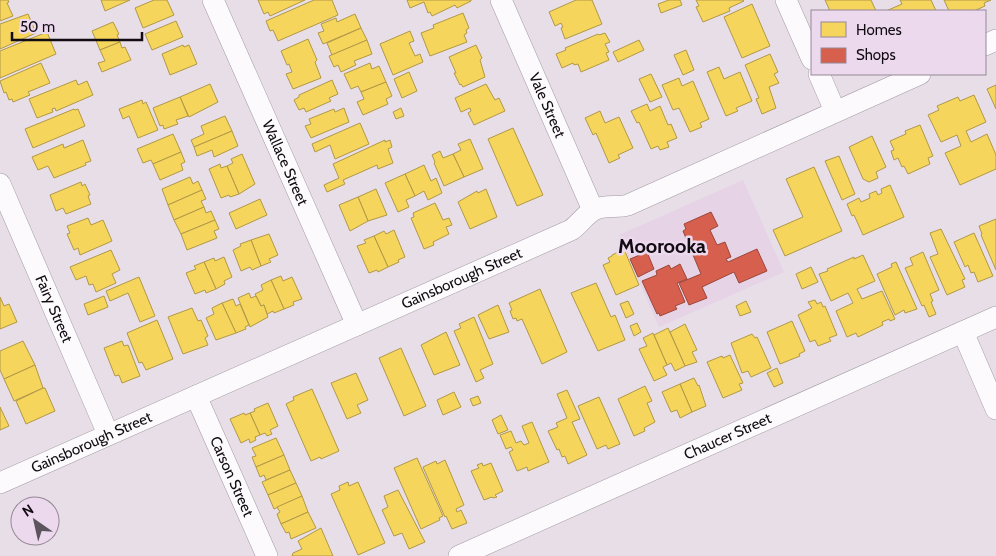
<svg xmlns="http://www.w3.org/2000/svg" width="996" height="556" viewBox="0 0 996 556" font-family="Cabin,sans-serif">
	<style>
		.built { fill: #e6d3e6 }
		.homes { fill: #f6d55c; stroke: #b19846 }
		.shops { fill: #d6604d; stroke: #9b463b }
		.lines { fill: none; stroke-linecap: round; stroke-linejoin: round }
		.minor-casing { stroke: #a19aa1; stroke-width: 22 }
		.minor { stroke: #fcfafc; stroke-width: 21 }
		.labels { text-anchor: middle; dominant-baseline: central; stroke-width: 5; stroke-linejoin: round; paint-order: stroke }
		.street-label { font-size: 15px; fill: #110b12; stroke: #edd9ed }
		.district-label { font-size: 20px; font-weight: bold; fill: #110b12; stroke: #edd9ed }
	</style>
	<rect width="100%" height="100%" fill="#e8dee8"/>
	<path class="built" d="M743,180l41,92 -125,55 -40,-92z"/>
	<g class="homes">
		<path d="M0,0h8l1,2 -2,1 6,13 -13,5z"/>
		<path d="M101,0h29l-25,11z"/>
		<path d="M154,0h13l7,15 -31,13 -8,-20z"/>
		<path d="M258,0h47l-35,16 -2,-4 -4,2z"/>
		<path d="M314,0h18l6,15 -60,26 -5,-11 -3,1 -4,-10z"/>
		<path d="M407,0h64v1l-14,7 -2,-3 -23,11 -2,-4 -2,1 -4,-11 -14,6z"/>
		<path d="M576,0h16l10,24 -37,15 -4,-11 2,-1 -2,-4 -6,3 -6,-14z"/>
		<path d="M669,0h11l2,5 -21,8 -3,-9z"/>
		<path d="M696,0h47l1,1 -15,7 1,3 -27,11 -7,-15 3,-1z"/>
		<path d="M825,0h46l5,11h-46z"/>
		<path d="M900,0h31l5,11h-50l16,-7z"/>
		<path d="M944,0h47l-7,3 1,3 -11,5h-25z"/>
		<path d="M752,4l18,42 -28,12 -18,-41z"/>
		<path d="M463,13l6,15 -3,2 1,3 -3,2 3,7 -37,14 -9,-23 13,-5 -1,-3z"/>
		<path d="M28,14l8,19 -36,16v-25z"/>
		<path d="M355,14l6,14 -38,16 -5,-11 6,-2 -3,-7 15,-6 1,4z"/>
		<path d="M176,21l7,16 -31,13 -7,-16z"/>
		<path d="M113,22l6,12 -2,1 3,7 -20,8 -8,-19z"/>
		<path d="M361,28l6,12 -35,15 -5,-12z"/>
		<path d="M410,31l4,10 -5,2 6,13 5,-2 3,8 -30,13 -13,-31z"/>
		<path d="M47,32l9,22 -56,24v-27z"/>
		<path d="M605,33l5,9 -5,2 4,8 -3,1 3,7 -28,12 -3,-8 -4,1 -1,-2 -11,5 -6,-14 10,-4 -1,-2 33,-14 1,1z"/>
		<path d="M308,39l9,21 -2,2 6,16 -28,11 -7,-15 6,-2 -3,-8 -2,1 -6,-14z"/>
		<path d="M367,40l5,14 -18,7 2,4 -15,7 -3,-7 -4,2 -5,-11z"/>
		<path d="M639,40l5,10 -26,12 -5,-10z"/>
		<path d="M120,42l2,6 3,-1 6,13 -29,12 -4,-9 7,-2 -5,-11z"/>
		<path d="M183,45l1,2 5,-2 8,19 -27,11 -8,-21z"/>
		<path d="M476,45l6,13 -2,2 5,17 -22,10 -2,-3 -1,1 -6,-12h2l-7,-16z"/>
		<path d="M686,50l8,20 -11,5 -9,-20z"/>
		<path d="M770,54l8,18 -4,2 5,9 -10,4 7,21 -14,6 -6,-15 3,-1 -14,-33z"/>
		<path d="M41,63l9,20 -22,9 2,3 -17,7 -1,-3 -3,1 -3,-8 -2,1 -4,-12z"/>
		<path d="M370,63l2,6 7,-3 7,16 -25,10 -3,-6 -7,3 -7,-15z"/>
		<path d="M719,67l5,12 16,-7 12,29 -16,7 2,3 -12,5 -19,-44z"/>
		<path d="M409,72l8,19 -15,7 -8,-19z"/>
		<path d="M651,74l11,23 -12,5 -11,-23z"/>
		<path d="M679,78l3,8 11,-5 16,38 -9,4 2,4 -12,5 -11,-24 -6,2 -11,-25z"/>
		<path d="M76,80l2,5 9,-4 6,14 -37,16 -1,-3 -3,1 1,3 -16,6 -8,-19z"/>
		<path d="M332,80l6,14 -9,4 2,3 -25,11 -2,-4 -5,2 -5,-10 5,-3v-2z"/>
		<path d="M386,82l6,14 -6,3 2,5 -25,11 -6,-13 7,-3 -3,-7z"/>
		<path d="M210,84l8,18 -29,15 -9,-20z"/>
		<path d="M486,84l9,16 4,-2 6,13 -31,14 -6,-12 3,-2 -1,-3 -9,4 -6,-14z"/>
		<path d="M996,85v24l-9,-20z"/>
		<path d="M974,95l12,27 -20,9 5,11 16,-8 9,21v14l-36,16 -15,-32 16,-7 -4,-11 -16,7 -13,-27 11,-5 -2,-4 21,-9 2,4z"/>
		<path d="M180,97l8,19 -12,4 2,4 -14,5 -1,-4 -3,1 -7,-18z"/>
		<path d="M142,100l1,4 3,-2 12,28 -20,8 -9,-22 -6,3 -4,-10z"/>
		<path d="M647,104l3,7 10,-5 8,19 3,-1 6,14 -10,4 2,5 -9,3 -2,-4 -7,3 -12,-27 -2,1 -6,-12z"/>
		<path d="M344,108l5,14 -38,16 -6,-12 6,-2 -2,-5 25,-10 1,3z"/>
		<path d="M401,108l3,8 -8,3 -3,-7z"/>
		<path d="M74,109l1,1 3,-1 7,17 -52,22 -8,-19z"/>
		<path d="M600,111l5,12 14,-6 14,31 -15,7 2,3 -11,5 -13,-30 -3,2 -8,-17z"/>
		<path d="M225,116l7,15 -38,16 -3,-7 13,-6 -3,-8z"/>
		<path d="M360,123l9,21 -34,15 -5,-14 -15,7 -3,-8z"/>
		<path d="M920,125l13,31 -5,2 2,6 -22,10 -4,-8 -2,1 -4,-9 -4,2 -3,-9 3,-1 -4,-9 16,-7 -1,-3z"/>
		<path d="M513,128l30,67 -26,11 -29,-67z"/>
		<path d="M232,131l6,15 -24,11 -2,-7 -15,6 -3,-9z"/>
		<path d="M173,134l8,18 -28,12 -2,-4 -8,3 -6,-14z"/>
		<path d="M872,136l14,31 -10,5 2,6 -9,4 -6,-3 -14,-32z"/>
		<path d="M470,139l13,30 -19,8 -11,-23 8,-4 -3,-6z"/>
		<path d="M83,140l8,21 -6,2 1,2 -32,13 -6,-12 -10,4 -6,-13 31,-13 1,4z"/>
		<path d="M385,140v2l5,-2 2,7 -4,2 5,14 -15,6 -1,-4 -34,15 2,4 -18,8 -3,-7 15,-7 -6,-14z"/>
		<path d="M440,151l3,7 10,-4 11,23 -20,9 -10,-23 1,-1 -3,-7z"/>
		<path d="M181,152l4,10 -4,2 2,6 -23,10 -7,-16z"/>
		<path d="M242,154l13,30 -16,10 -12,-28 6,-3 -2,-4z"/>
		<path d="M839,156l16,38 -13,6 -17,-39z"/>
		<path d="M220,164l1,4 6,-2 12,28 -9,3 -1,-2 -8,3 -12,-29z"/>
		<path d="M424,165l7,16 5,-3 6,15 -14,7 -4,-9 -9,5 -10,-22z"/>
		<path d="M814,167l28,64 -57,25 -12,-26 30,-13 -17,-38z"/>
		<path d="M405,174l10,22 -9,4 3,7 -11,5 -13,-29z"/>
		<path d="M190,177l3,7 5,-3 4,9 -34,15 -6,-16z"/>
		<path d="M81,182l1,4 3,-2 5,11 -2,1 3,8 -25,10 -3,-6 -7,3 -6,-16z"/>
		<path d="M890,185l14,32 -41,18 -9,-20 -2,1 -5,-12 12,-6 2,4 9,-4 -1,-4 7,-3 2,4 4,-2 -1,-4z"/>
		<path d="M376,189l11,26 -19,6 -10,-24z"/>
		<path d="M486,189l11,28 -27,12 -12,-27 19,-11 1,2z"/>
		<path d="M202,190l4,9 -5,2 3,6 -30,13 -6,-15z"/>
		<path d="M358,197l10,24 -18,10 -11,-26z"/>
		<path d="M260,199l7,16 -31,14 -7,-16z"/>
		<path d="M435,203l8,17 6,-2 3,7 -6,2 3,7 -16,8 1,3 -10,4 -13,-31 3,-1 -1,-4z"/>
		<path d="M204,207l2,6 5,-2 4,9 -34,14 -7,-14z"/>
		<path d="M88,218l3,7 12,-5 9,21 -32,14 -2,-7 -4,2 -7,-16 3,-1 -3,-7z"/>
		<path d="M996,219v51l-15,-35 1,-1 -3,-8z"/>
		<path d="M215,220l4,9 -5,2 3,7 -30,12 -6,-16z"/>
		<path d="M941,229l24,50 -3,1 3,7 -18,8 -17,-38 8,-3 -8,-21z"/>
		<path d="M394,230l11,27 -7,3 1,2 -11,5 -14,-31 10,-5 2,3z"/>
		<path d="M974,233l19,43 -15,6 -4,-10 -3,1 -3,-8 -3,2 -11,-25z"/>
		<path d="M269,234l9,21 -9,4 2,3 -10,4 -10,-26z"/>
		<path d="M374,236l14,31 -10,5 -1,-2 -8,3 -12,-27 9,-3 -2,-3z"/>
		<path d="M251,240l10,26 -9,4 -2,-3 -9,4 -8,-21 8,-4 -1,-2z"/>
		<path d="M624,249l15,36 -23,10 -13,-30 7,-3 -2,-4 4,-2v-1z"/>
		<path d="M111,250l9,20 -8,4 4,9 -20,9 -3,-8 -4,1 -3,-9 -10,4 -6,-13z"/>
		<path d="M923,252l16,38 -9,4 3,7 -2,1 5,12 -7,3 -5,-12 -2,1 -17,-38 8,-3 -3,-7z"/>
		<path d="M863,255l12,26 -18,8 5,10 20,-8 13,28 -5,2 -1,-2 -7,3 1,3 -25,12 -2,-4 -9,4 -11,-26 17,-8 -5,-10 -17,8 -12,-27 9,-3 -1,-2 27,-12v2z"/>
		<path d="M224,257l8,20 -8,4 1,3 -9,5 -12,-27 10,-4 1,3z"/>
		<path d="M204,262l12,27 -10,4 -1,-3 -10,4 -9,-21 10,-4 -2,-3z"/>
		<path d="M896,262l21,47 -12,4 -1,-3 -9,5 -18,-41 15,-7 -1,-3z"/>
		<path d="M811,267l7,15 -16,7 -6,-15z"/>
		<path d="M281,276l2,5 9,-4 10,22 -9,3 1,3 -10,4 -13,-29z"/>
		<path d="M139,277l16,39 -15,6 -12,-29 -18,8 -4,-10z"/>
		<path d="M271,280l13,29 -10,4 -1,-2 -6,3 -3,-9 -3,1 -6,-12 8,-4 -2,-5z"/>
		<path d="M596,283l15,34 4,-2 10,25 -27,11 -27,-58z"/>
		<path d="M540,289l27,63 -25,12 -20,-45 -5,2 -1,-3 -3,1 -3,-8 2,-1 -3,-7z"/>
		<path d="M249,293l2,5 5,-2 5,10 3,-1 4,12 -18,10 -12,-29z"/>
		<path d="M104,296l4,11 -20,8 -4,-11z"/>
		<path d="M0,297l4,9 5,-2 8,18 -17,7z"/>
		<path d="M233,299l3,7 4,-2 9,21 -4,2 1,2 -10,4 -14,-30z"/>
		<path d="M815,300l2,4 4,-2 2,5 2,-1 12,29 -8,3 2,3 -13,5 -3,-6 -5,2 -12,-27 14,-7 -4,-6z"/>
		<path d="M628,301l6,13 -8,4 -6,-14z"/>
		<path d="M746,301l5,11 -11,4 -4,-10z"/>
		<path d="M222,303l14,30 -20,7 -10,-22 8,-4 -2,-6z"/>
		<path d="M498,305l11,27 -20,7 -11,-24z"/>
		<path d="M192,308l6,13 3,-1 7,16 -3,2 3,7 -25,9 -15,-37z"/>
		<path d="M474,317l19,47 -13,6 4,8 -8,4 -22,-51 7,-3 -2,-4z"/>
		<path d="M157,320l16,39 -27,11 -4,-8 -3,1 -12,-30z"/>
		<path d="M792,321l13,30 -6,3 1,2 -20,8 -13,-32z"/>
		<path d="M637,323l4,9 -7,4 -4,-10z"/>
		<path d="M685,324l12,26 -5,2 5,10 -12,4 -15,-34z"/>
		<path d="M668,328l17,38 -10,5 -4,-8 -4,2 -13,-30z"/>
		<path d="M446,332l14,33 -26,10 -13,-30z"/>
		<path d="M653,333l14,32 -4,2 4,8 -13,6 -15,-32 8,-3 -4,-8z"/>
		<path d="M752,334l3,4 2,-1 14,31 -20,9 -3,-6 -6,2 -11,-30z"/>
		<path d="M23,341l12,24 -31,14 -4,-9v-19z"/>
		<path d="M122,341l2,5 4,-1 12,31 -18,7 -3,-8 -4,1 -11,-28z"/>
		<path d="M401,348l25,58 -22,10 -25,-58z"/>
		<path d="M730,355l13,28 -4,1 3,6 -19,8 -16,-36 15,-6 1,2z"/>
		<path d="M35,365l8,23 -29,13 -10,-22z"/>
		<path d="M777,368l6,15 -9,4 -7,-14z"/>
		<path d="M356,373l12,27 -11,5 4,8 -14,6 -16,-36z"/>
		<path d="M694,378l4,8 1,-1 7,21 -14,6 -12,-28z"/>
		<path d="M680,384l12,28 -12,6 -3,-8 -6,2 -9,-20z"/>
		<path d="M645,386l7,15 -5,2 8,19 -11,6 1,3 -11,5 -16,-37z"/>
		<path d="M43,388h2l10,23 -29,13 -10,-23z"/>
		<path d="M312,389l27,62 -18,8 -1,-2 -9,4 -25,-57 8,-4 -1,-3z"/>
		<path d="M567,390l13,29 -8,3 15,33 -19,9 -3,-8 -3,1 -3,-8 -2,1 -9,-19 10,-4 -2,-4 11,-5 -10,-24z"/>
		<path d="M454,392l7,15 -18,8 -6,-15z"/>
		<path d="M478,396l3,7 -8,3 -3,-7z"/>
		<path d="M599,397l21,47 -12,5 -2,-4 -9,4 -19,-43z"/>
		<path d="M268,403l10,23 -8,4 2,4 -5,2 -2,-3 -5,2 -10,-22 5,-2 -1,-2z"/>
		<path d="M0,407l9,19 -9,4z"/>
		<path d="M244,413l1,2 5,-2 10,22 -5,2 1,3 -6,3 -1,-4 -8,4 -11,-24z"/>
		<path d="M501,415l7,15 -10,4 -6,-14z"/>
		<path d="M532,422l17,40 -21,9 -1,-4 -10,4 -8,-19 4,-2 -2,-3 -5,2 -6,-14 11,-4 5,12 5,-2 3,4 5,-2 -7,-17z"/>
		<path d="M276,438l8,17 -28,12 -4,-10 4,-1 -4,-8z"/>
		<path d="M284,455l6,15 -24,10 -2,-5 -4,2 -4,-10z"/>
		<path d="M417,458l26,58 -4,2 1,2 -19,9 -27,-61z"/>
		<path d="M445,460l19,45 -8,4 1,3 4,-2 6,13 -15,6 -6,-13 -1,1 -22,-50 13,-6 1,3z"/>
		<path d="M482,463l1,3 8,-3 12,28 -8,4 2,2 -4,1 -1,-1 -8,3 -13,-29 8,-3 -2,-3z"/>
		<path d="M290,470l6,13 -28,12 -6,-13z"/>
		<path d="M348,482l1,4 9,-4 27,61 -27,12 -27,-61 9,-4 -1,-4z"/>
		<path d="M296,483l6,13 -28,13 -6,-14z"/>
		<path d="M398,490l27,52 -16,7 -7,-16 -8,3 -12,-26 6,-3 -4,-11z"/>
		<path d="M302,496l6,16 -27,12 -4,-10 3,-2 -3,-5z"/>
		<path d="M308,512l8,16 -25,11 -2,-7 -3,1 -5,-9z"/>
		<path d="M321,528l12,28h-41l1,-3 9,-4 -4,-8z"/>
	</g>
	<g class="shops">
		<path d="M711,212l7,14 -8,4 7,15 8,-3 6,15 -5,2 2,3 29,-13 10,22 -28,12 -5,-11 -32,15 5,11 -18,7 -10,-22 22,-9 -18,-43 3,-2 -2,-5z"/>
		<path d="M647,252l7,17 -16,8 -8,-18z"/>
		<path d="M680,264l7,15 -10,4 8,19 -10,4 2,3 -17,7 -1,-3 -2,1 -15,-33 15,-6 -1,-4 13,-6 2,4z"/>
	</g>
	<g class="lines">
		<g class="minor-casing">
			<g id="minor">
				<path id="s1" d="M213,0l144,325"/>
				<path id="s2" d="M501,0l92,210"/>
				<path d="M786,0l26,59"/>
				<path d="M985,45l11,-5"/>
				<path d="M819,74l16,37"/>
				<path id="s3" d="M0,184l108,250"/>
				<path d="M963,332l33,77"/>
				<path id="s4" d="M196,396l71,160"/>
				<path id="s5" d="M0,483l571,-253c9,-6 15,-17 25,-21 10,-4 22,-1 32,-4l292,-131"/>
				<path id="s6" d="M459,556l537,-239"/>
			</g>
		</g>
		<use href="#minor" class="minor"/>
	</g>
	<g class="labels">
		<g class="street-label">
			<text stroke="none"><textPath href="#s2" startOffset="115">Vale Street</textPath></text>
			<text stroke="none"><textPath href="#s1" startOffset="178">Wallace Street</textPath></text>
			<text stroke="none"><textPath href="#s5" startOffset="505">Gainsborough Street</textPath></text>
			<text stroke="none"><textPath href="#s3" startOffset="136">Fairy Street</textPath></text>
			<text stroke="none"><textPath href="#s6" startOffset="294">Chaucer Street</textPath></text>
			<text stroke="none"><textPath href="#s5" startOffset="100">Gainsborough Street</textPath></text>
			<text stroke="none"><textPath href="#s4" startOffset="88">Carson Street</textPath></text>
		</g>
		<g class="district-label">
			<text x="662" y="246">Moorooka</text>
		</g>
	</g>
	<rect x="811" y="10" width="175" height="65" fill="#edd9ed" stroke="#958795"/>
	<rect x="821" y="22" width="25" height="15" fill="#f6d55c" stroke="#958795"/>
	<text x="856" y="35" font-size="15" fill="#110b12">Homes</text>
	<rect x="821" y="48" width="25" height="15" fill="#d6604d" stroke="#958795"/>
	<text x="856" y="60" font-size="15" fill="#110b12">Shops</text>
	<g transform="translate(35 521) rotate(326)"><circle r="24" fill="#edd9ed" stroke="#958795"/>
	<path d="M0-4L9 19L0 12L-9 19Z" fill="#5c555d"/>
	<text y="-8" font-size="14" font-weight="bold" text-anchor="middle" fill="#110b12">N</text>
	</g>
	<path d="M12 32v8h130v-8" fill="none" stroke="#110b12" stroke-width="2.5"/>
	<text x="20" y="32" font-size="15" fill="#110b12" stroke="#edd9ed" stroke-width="4" paint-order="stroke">50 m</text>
</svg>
